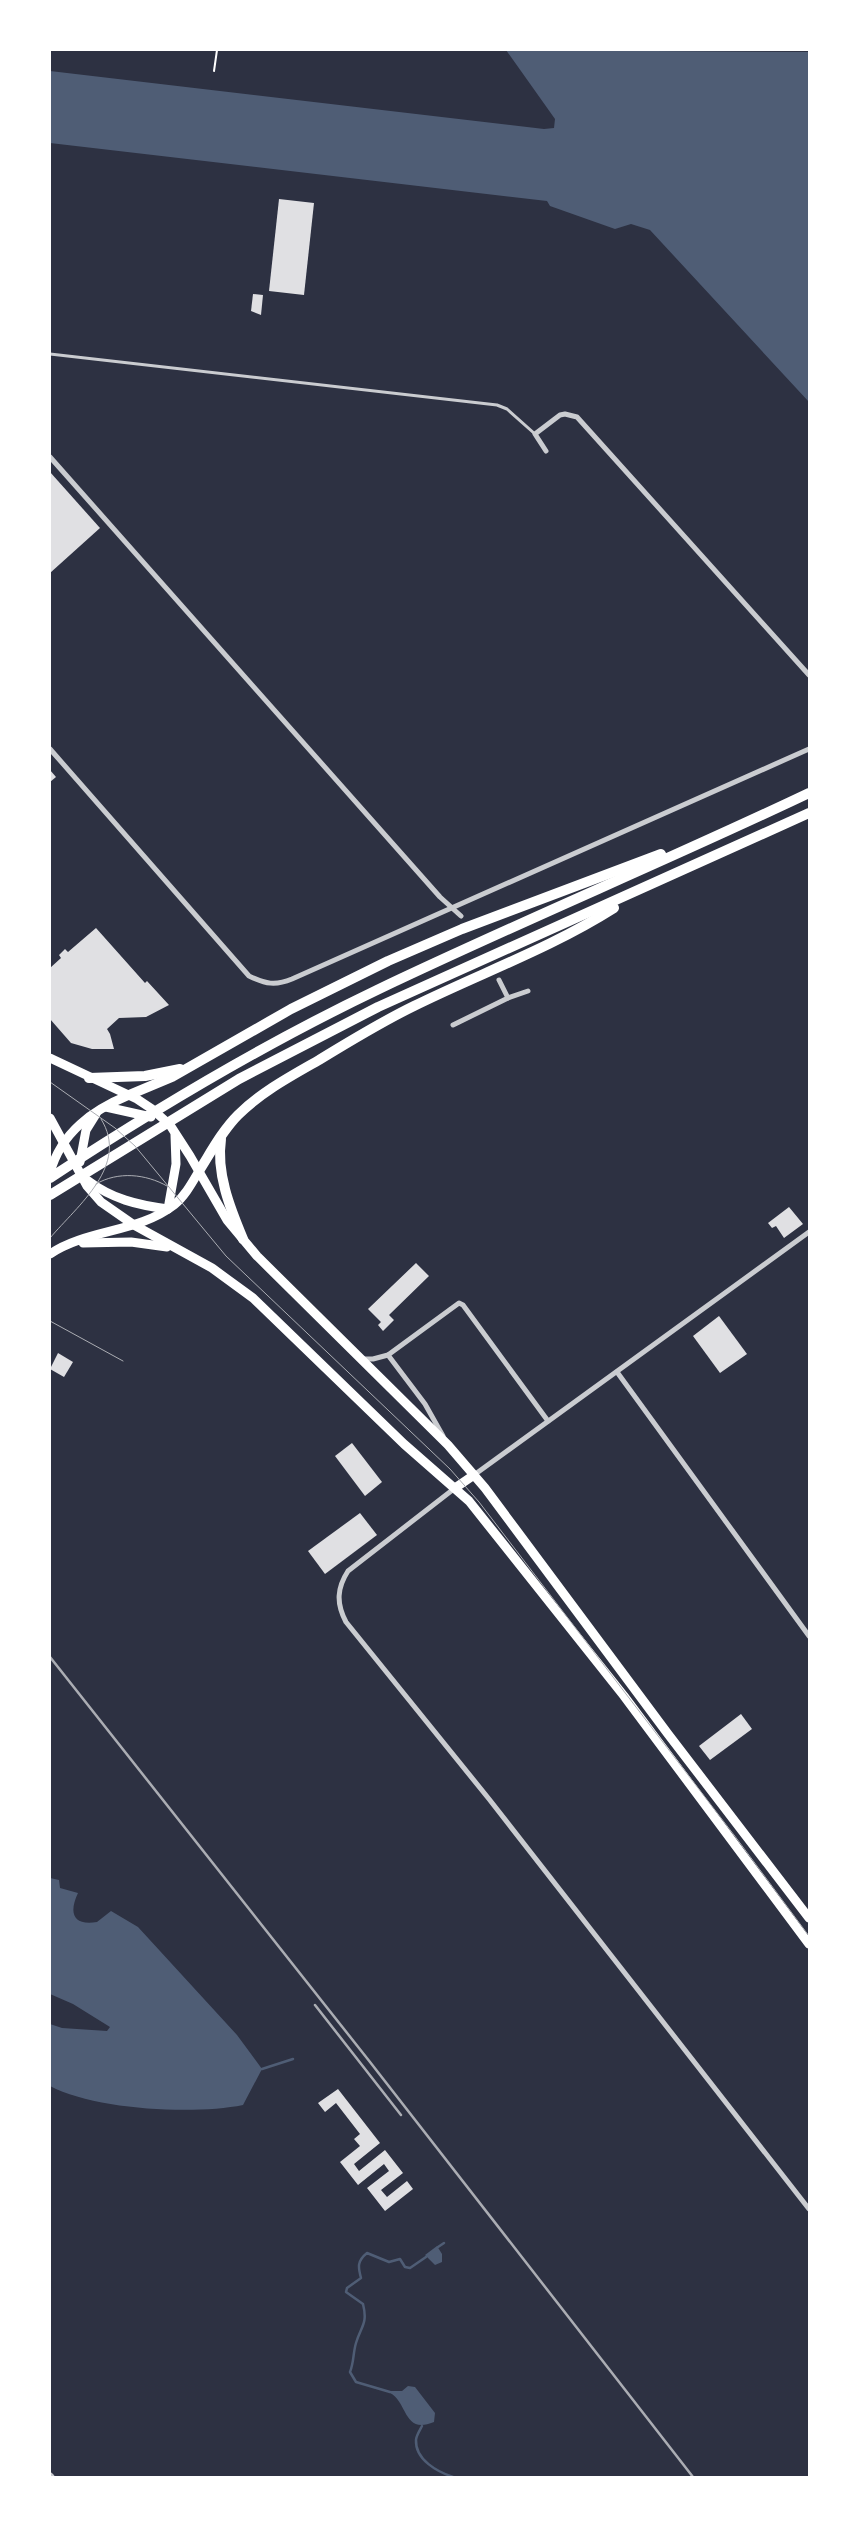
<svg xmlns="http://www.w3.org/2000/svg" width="859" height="2527" viewBox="0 0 859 2527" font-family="Mulish,sans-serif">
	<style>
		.water { fill: #4f5d75 }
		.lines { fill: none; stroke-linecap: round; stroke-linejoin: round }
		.stream { stroke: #4f5d75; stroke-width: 2.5 }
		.building { fill: #e0e0e3 }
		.path { stroke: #fff; stroke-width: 2 }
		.service { stroke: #caccd0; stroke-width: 3 }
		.minor { stroke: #caccd0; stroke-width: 5 }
		.tertiary { stroke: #caccd0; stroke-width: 7 }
		.primary { stroke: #fff; stroke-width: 9 }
		.motorway { stroke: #fff; stroke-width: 10 }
		.tram { stroke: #abadb3; stroke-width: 1 }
		.rail { stroke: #abadb3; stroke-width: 2.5 }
	</style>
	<rect width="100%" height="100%" fill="#2d3142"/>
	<g class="water">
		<path d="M506,50l303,2v350l-159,-172 -19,-6 -16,5 -65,-23 -3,-5 -497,-58v-72l494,58 10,-1 1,-9z"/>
		<path d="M50,1878l9,2 1,8 18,5c-9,19 -6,33 19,29l14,-11 27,16 99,108 25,34 -19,36c-49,10 -148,5 -193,-19v-62l12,4 45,3 3,-4 -37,-23 -23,-10z"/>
		<path d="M437,2246l5,8v8l-7,3 -10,-10z"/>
		<path d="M408,2386l7,1 20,26 -1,9c-31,13 -26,-20 -44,-29v-2h12z"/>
	</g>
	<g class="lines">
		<g class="stream">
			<path d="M262,2069l31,-10"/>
			<path d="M438,2247l6,-4"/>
			<path d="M390,2392l-34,-10 -6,-10c4,-10 3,-19 6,-29 5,-17 12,-19 7,-39l-17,-12 1,-4 14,-10c-3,-11 -4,-17 6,-25l22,9 11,-3 5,8 5,1 16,-11"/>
			<path d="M422,2426c-2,4 -6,10 -6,14 -1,20 22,32 37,37"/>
		</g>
	</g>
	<g class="building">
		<path d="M279,199l35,4 -10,92 -35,-4z"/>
		<path d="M253,294l10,1 -2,20 -10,-4z"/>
		<path d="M50,472l50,56 -50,45z"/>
		<path d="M50,770l6,7 -6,5z"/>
		<path d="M96,928l49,55 2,-2 22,24 -23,12 -27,1 -12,11 3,5 4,15h-22l-21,-6 -21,-24v-51l11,-10 -2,-3 6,-6 3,3z"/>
		<path d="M789,1207l14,17 -19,14 -8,-12 -4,2 -4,-5z"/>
		<path d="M416,1263l13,13 -40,39 5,5 -11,11 -5,-6 3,-3 -13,-13z"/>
		<path d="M719,1316l28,38 -27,19 -27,-37z"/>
		<path d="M58,1353l15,9 -9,15 -14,-8z"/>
		<path d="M352,1443l30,39 -17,14 -30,-40z"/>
		<path d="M360,1513l17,22 -52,39 -17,-23z"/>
		<path d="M741,1714l11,15 -42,31 -11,-14z"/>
		<path d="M338,2089l42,54 -26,21 5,7 26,-21 18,23 -22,17 6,7 20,-16 6,8 -28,22 -18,-23 22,-17 -5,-7 -26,21 -18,-23 20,-16 -6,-7 6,-5 -24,-31 -11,9 -7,-9z"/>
	</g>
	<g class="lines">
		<path class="path" d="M214,71l3,-21"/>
		<path class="service" d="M50,354l447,51 10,4 28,25"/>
		<g class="minor">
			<path d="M546,451l-11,-17 25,-19 5,-1 12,3 232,258"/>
			<path d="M50,457l390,440 21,19"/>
			<path d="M50,749l199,227c17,8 26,10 43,3l517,-230"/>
			<path d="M499,980l9,18 20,-7"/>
			<path d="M453,1025l55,-27"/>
			<path d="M388,1355l37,49 18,32"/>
			<path d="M361,1359h12l15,-4 71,-52 4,2 85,116"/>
			<path d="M617,1372l192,264"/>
			<path d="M474,1475l335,-243"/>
			<path d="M455,1488l-107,83c-11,17 -12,32 -2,51l143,177 320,410"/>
		</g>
		<path class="tertiary" d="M50,2476l1,1"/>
		<g class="primary">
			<path d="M50,1058l87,41 15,10 18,16 20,31 37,64 30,36 191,189 37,43 183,246 141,184"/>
			<path d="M106,1107l45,10"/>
			<path d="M50,1118l37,68 14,16 33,23 78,43 41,30 151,146 65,57 155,195 185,248"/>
			<path d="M80,1162l6,-32 10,-16"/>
			<path d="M50,1173c11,-41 43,-63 79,-78"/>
			<path d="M87,1180c25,19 50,25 81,29"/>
			<path d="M168,1209l8,-45 -1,-29"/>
			<path d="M83,1243l48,-1 36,5"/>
			<path d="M50,1254c37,-25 88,-21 124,-49 11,-9 18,-22 25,-34"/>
			<path d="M455,1488l19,-13"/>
		</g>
		<g class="motorway">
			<path d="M89,1078l56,-2 35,-7"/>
			<path d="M129,1095l43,-18 119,-68 97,-48 74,-32 199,-75"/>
			<path d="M221,1139c-5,34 9,69 22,100"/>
			<path d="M199,1171c12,-19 23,-40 39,-56 23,-23 53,-39 81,-55 31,-19 62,-38 95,-54 67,-33 137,-58 200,-98"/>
			<path d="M50,1178c105,-69 214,-134 327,-188 142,-68 289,-129 432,-197"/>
			<path d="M50,1195l189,-116 139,-72 431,-194"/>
		</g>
		<g class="tram">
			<path d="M50,1082l65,46 20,18 91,110 224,213 29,33 255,333 75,101"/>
			<path d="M96,1184c22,-13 50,-10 71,2"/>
			<path d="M50,1238c28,-33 80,-73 51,-119"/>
			<path d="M50,1321l73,40"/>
		</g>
		<g class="rail">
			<path d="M50,1657l320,405 323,415"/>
			<path d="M315,2005l86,110"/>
		</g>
	</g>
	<rect width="859" height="2527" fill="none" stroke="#ffffff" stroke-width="102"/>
</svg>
